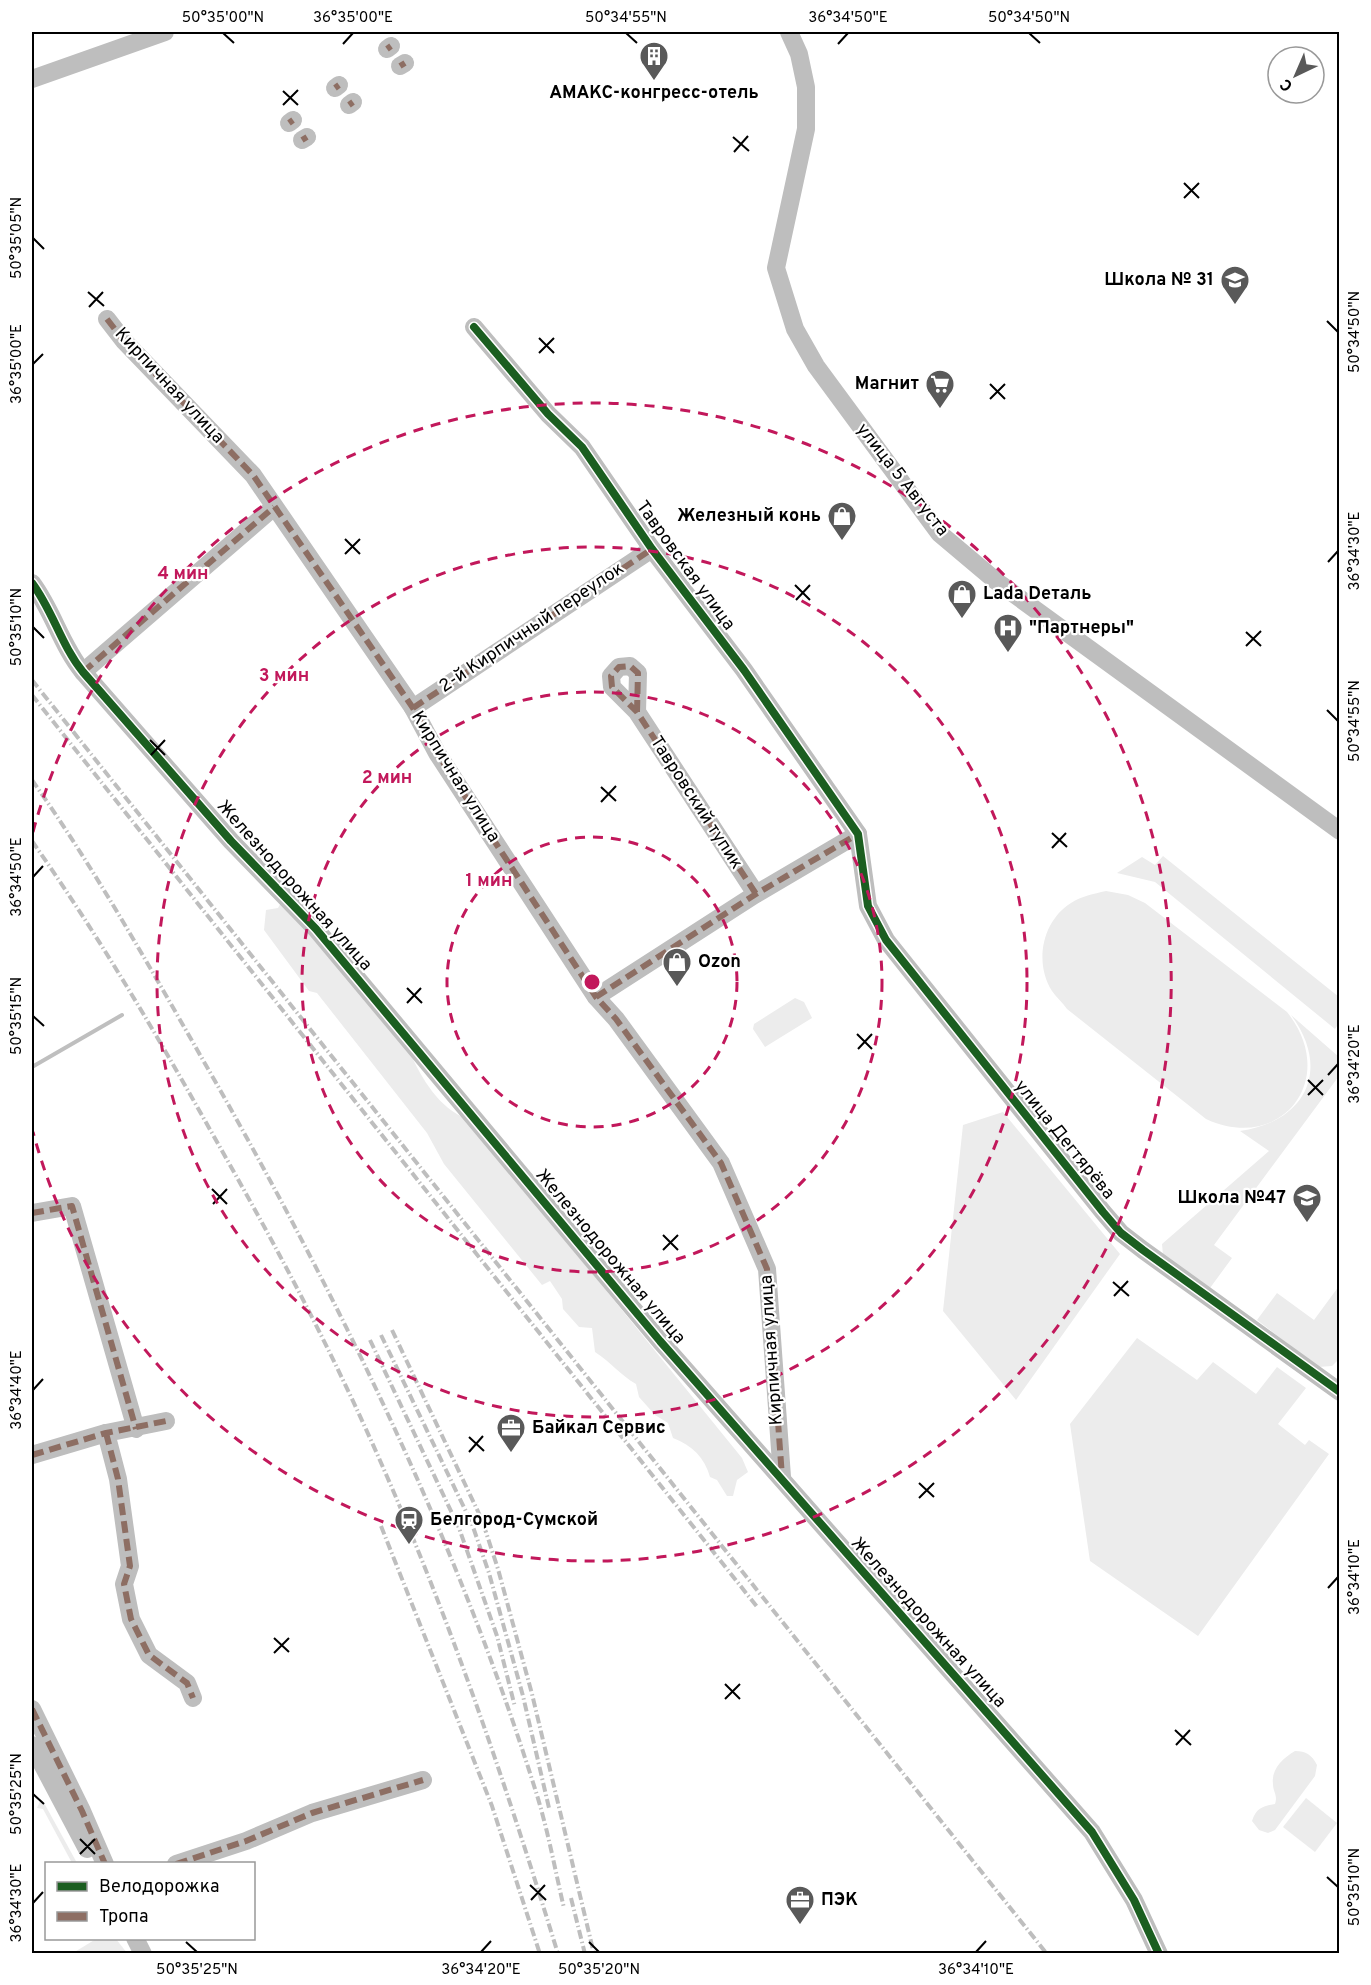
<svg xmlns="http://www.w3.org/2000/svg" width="1371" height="1985" viewBox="0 0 1371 1985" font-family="Overpass,sans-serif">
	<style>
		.green { fill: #ececec }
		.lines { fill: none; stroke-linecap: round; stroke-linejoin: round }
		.stream { stroke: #bfbfbf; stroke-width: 4 }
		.minor { stroke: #bebebe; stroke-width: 18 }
		.rail { stroke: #bebebe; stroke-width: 4; stroke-dasharray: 9 3 1.5 3; stroke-linecap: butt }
		.quiet { stroke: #8d6e63; stroke-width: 6; stroke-dasharray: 12 6; stroke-linecap: butt }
		.cycleway-casing { stroke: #fff; stroke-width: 11 }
		.cycleway { stroke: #1b5e20; stroke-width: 8 }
		.ticks { fill: none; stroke: #000; stroke-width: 2 }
		.ring { fill: none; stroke: #c2185b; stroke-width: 3; stroke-dasharray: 10 8 }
		.labels { text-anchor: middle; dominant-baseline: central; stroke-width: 4.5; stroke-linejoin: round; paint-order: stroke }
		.poi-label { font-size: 18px; font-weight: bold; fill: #000; stroke: #fff; text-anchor: start }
		.street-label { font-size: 18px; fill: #000; stroke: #fff }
		.centre { fill: #c2185b; stroke: #fff; stroke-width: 3 }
		.ring-label { font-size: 18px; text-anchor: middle; font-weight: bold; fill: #c2185b; stroke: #fff; stroke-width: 4.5; stroke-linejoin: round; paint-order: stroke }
		.neatline { fill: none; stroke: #000; stroke-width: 2 }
		.ticks-label { font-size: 15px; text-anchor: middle; fill: #000 }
	</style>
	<rect width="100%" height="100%" fill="#fff"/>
	<g class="green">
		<path d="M1163,856l176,141v26l-4,6 -180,-147 -38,-9 25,-16 13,8z"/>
		<path d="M1106,891l22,4 17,8 142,109c53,66 -5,142 -81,107l-139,-110c-4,-6 -11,-12 -15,-18 -18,-28 -10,-70 19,-88 11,-7 22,-9 35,-12z"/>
		<path d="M283,899l127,154c12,26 29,55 57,66l275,339 6,14 -11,8 -4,16h-6l-10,-16 -7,-3c-5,-19 -18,-32 -37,-39l-5,-15 -13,-8 -16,-18 -3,-13c-16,-9 -25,-22 -41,-32l-3,-24 -13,-1 -16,-18 -1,-10 -12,-18 -8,4 -98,-121 -17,-31 -110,-140 -8,-2 -45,-61 2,-20 12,-2z"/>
		<path d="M795,998l9,4 8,16 -47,29 -12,-18 1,-5z"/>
		<path d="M1291,1015l48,42v19l-125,169 18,13 -22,30 -47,-33 -1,-11 107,-93 -29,-20c65,-9 92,-61 51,-116z"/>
		<path d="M1003,1112l117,142 -104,146 -73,-89 20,-186z"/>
		<path d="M1339,1286v73l-7,7 -14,1 -61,-47 20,-27 37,27z"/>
		<path d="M1137,1338l60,42 16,-18 43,32 21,-27 29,21 -28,36 27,21 4,-5 20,14 -131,182 -108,-75 -20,-137z"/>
		<path d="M1295,1751c11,0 17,4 22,14l-2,11 -40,54 -7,3 -9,-3 -7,-9c4,-13 11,-15 23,-17 3,-9 -2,-12 -2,-20 -2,-15 10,-26 22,-33z"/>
		<path d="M1306,1798l31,25 -22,29 -32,-25z"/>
		<path d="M40,1801h3l34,62h-5l-29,-54 -6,-1z"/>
		<path d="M96,1939h20l11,14h-54z"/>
	</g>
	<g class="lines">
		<path class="stream" d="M32,1067l90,-52"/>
		<g class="minor">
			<path d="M789,32l10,22 7,33v42l-30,139 19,61 21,37 123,167 57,48 344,250"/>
			<path d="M387,49l4,-3"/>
			<path d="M400,66l5,-3"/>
			<path d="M32,79l133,-47"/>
			<path d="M335,88l4,-3"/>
			<path d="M349,105l4,-3"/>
			<path d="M289,123l4,-3"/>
			<path d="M302,140l5,-3"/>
			<path d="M107,319l17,22 129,134 160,233 24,45 159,244 20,22 105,144 46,106 15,208"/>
			<path d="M474,327l74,87 34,33 70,102 92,121 114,164 10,72 18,34 217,272 18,21 22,17 197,142"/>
			<path d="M32,583c21,28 29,62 51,89l148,169 85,88 344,412 432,491 42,68 25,54"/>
			<path d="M83,672l191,-165"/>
			<path d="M413,708l239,-159"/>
			<path d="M637,712l1,-39 -8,-7 -11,1 -8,9 1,11 25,25 119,182"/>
			<path d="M596,997l160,-103 102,-60"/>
			<path d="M32,1213l40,-7 64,223"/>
			<path d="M106,1433l12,46 12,87 -6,18 7,35 18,36 38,28 6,15"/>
			<path d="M32,1455l74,-22 60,-12"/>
			<path d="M32,1709l50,102 23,53"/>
			<path d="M32,1745l55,104"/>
			<path d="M176,1864l70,-23 66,-28 111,-33"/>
			<path d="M135,1938l8,16"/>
		</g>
		<g class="rail">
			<path d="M32,680l1015,1274"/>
			<path d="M32,695l726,913"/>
			<path d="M32,780c67,95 125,200 183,301 128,226 243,462 321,711 12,38 19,78 28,116"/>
			<path d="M32,841c64,91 121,187 176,285 47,83 93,166 134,252 89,185 156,380 216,576"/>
			<path d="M392,1330l90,190 16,49 34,125 62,260"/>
			<path d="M381,1335l91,189 17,49 34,123 26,112"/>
			<path d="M370,1340l89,188 38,108 18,71"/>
			<path d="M381,1526l111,280 48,148"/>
			<path d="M571,1898l14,56"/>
		</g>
		<g class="quiet">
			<path d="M387,49l4,-3"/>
			<path d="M400,66l5,-3"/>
			<path d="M335,88l4,-3"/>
			<path d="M349,105l4,-3"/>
			<path d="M289,123l4,-3"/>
			<path d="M302,140l5,-3"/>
			<path d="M107,319l17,22 129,134 160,233 24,45 159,244 20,22 105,144 46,106 15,208"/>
			<path d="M83,672l191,-165"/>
			<path d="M413,708l239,-159"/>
			<path d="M637,712l1,-39 -8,-7 -11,1 -8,9 1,11 25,25 119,182"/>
			<path d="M596,997l160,-103 102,-60 -2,-3"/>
			<path d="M32,1213l40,-7 64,223"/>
			<path d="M106,1433l12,46 12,87 -6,18 7,35 18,36 38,28 6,15"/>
			<path d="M32,1455l74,-22 60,-12"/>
			<path d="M32,1709l50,102 23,53"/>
			<path d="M176,1864l70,-23 66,-28 111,-33"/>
		</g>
		<g class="cycleway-casing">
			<g id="cycleway">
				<path d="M474,327l74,87 34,33 70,102 92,121 114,164 10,72 18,34 217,272 18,21 22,17 197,142"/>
				<path d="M32,583c21,28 29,62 51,89l148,169 85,88 344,412 432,491 42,68 25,54"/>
			</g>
		</g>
		<use href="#cycleway" class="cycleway"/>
	</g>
	<path class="ticks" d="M223,33l11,10M626,33l11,10M1029,33l11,10M343,44l10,-11M838,44l10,-11M283,91l15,14M283,105l15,-15M733,137l16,14M734,152l14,-16M1184,183l15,15M1184,198l15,-15M33,238l11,11M88,292l16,14M89,307l14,-15M1327,321l11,11M539,338l15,15M539,353l15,-15M33,364l10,-10M990,384l15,15M990,399l15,-15M345,539l15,15M345,554l15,-15M1328,562l10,-11M795,585l15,15M796,600l14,-15M33,627l11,11M1246,632l15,14M1246,646l15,-15M1327,710l11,11M150,740l15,15M151,755l14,-15M601,787l15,14M601,802l15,-16M1052,833l15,14M1052,848l14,-15M33,877l10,-11M407,988l15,15M407,1003l14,-15M33,1016l11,10M857,1034l15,15M858,1049l14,-15M1328,1075l10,-11M1308,1080l15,15M1308,1095l15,-15M212,1189l15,15M213,1204l14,-15M663,1235l15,15M663,1250l15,-15M1113,1282l16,14M1114,1296l14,-15M33,1390l10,-11M469,1437l15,14M469,1452l14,-16M919,1483l15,14M919,1498l15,-15M1328,1588l10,-11M274,1638l15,14M274,1653l15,-15M725,1684l15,15M725,1699l15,-15M1175,1730l16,15M1176,1745l14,-15M33,1794l11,10M80,1839l15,15M80,1854l15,-15M1327,1877l11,10M530,1885l16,15M531,1900l14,-15M33,1903l10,-11M186,1942l11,10M589,1942l10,10M481,1952l10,-11M976,1952l10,-11"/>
	<g class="ring">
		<circle cx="592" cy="982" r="145"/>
		<circle cx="592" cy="982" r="290"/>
		<circle cx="592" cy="982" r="435"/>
		<path d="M33 832A579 579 0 1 1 33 1132"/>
	</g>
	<defs>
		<g id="building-pin" transform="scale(1.5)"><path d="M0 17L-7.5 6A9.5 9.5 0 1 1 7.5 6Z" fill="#595959" stroke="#fff"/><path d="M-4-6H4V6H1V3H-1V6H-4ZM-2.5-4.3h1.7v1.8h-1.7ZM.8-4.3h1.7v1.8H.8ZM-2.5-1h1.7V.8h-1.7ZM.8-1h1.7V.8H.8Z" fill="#fff"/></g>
		<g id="school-pin" transform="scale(1.5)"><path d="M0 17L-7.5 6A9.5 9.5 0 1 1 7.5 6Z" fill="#595959" stroke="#fff"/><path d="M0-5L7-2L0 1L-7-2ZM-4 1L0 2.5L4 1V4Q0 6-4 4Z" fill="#fff"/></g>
		<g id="supermarket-pin" transform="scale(1.5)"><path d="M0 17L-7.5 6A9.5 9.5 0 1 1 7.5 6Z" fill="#595959" stroke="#fff"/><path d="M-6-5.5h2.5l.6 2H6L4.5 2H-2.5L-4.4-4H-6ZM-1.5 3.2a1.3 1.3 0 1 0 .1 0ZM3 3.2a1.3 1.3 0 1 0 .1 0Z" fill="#fff"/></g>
		<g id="shop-pin" transform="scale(1.5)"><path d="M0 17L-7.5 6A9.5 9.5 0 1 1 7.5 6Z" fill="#595959" stroke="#fff"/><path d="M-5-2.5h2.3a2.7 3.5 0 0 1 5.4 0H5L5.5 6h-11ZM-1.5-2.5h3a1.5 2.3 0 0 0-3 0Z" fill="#fff"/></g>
		<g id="hospital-pin" transform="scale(1.5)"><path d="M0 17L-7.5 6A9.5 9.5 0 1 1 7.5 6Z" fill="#595959" stroke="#fff"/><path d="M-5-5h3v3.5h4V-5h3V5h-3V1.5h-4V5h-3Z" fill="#fff"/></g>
		<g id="office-pin" transform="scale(1.5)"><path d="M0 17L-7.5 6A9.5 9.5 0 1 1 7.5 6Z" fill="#595959" stroke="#fff"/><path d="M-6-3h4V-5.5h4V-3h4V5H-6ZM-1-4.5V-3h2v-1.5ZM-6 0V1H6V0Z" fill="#fff"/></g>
		<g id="station-pin" transform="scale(1.5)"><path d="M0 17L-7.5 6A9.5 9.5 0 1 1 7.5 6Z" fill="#595959" stroke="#fff"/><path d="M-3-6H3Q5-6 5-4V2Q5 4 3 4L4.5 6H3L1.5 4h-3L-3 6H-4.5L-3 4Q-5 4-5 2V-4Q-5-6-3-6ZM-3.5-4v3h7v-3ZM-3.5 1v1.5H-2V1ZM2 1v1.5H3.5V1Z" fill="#fff"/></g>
	</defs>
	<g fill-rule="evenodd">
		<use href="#building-pin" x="654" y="56"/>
		<use href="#school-pin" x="1235" y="280"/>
		<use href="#supermarket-pin" x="940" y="384"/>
		<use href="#shop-pin" x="842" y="516"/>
		<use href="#shop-pin" x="962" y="594"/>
		<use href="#hospital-pin" x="1008" y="628"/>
		<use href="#shop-pin" x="677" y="962"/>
		<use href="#school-pin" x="1307" y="1198"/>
		<use href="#office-pin" x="511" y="1428"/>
		<use href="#station-pin" x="409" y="1520"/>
		<use href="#office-pin" x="800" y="1900"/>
	</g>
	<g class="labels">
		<g class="poi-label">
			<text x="654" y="93" text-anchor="middle">АМАКС-конгресс-отель</text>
			<text x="1214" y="280" text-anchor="end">Школа № 31</text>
			<text x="919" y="384" text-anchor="end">Магнит</text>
			<text x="821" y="516" text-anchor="end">Железный конь</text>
			<text x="983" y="594">Lada Dеталь</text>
			<text x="1029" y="628">"Партнеры"</text>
			<text x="698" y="962">Ozon</text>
			<text x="1286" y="1198" text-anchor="end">Школа №47</text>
			<text x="532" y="1428">Байкал Сервис</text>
			<text x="430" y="1520">Белгород-Сумской</text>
			<text x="821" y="1900">ПЭК</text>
		</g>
		<g class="street-label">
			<text transform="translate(169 386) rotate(47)">Кирпичная улица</text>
			<text transform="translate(902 480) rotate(52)">улица 5 Августа</text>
			<text transform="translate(685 566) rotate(54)">Тавровская улица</text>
			<text transform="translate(532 628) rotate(-34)">2-й Кирпичный переулок</text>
			<text transform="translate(455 777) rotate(58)">Кирпичная улица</text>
			<text transform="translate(696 803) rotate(57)">Тавровский тупик</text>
			<text transform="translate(294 886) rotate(48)">Железнодорожная улица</text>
			<text transform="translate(1064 1140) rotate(51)">улица Дегтярёва</text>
			<text transform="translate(610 1257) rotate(50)">Железнодорожная улица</text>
			<text transform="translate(772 1350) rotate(-94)">Кирпичная улица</text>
			<text transform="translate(928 1623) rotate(48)">Железнодорожная улица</text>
		</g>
	</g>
	<circle cx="592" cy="982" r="9" class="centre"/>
	<g class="ring-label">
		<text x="183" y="579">4 мин</text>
		<text x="284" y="681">3 мин</text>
		<text x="387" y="783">2 мин</text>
		<text x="489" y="886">1 мин</text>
	</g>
	<rect width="1371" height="1985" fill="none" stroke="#ffffff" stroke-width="66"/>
	<rect x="45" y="1862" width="210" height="78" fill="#ffffff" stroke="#999999" stroke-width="1.5"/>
	<rect x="57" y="1882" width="30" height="9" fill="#1b5e20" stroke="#999999" stroke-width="1.5"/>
	<text x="99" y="1892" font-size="18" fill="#000000">Велодорожка</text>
	<rect x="57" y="1912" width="30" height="9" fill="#8d6e63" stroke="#999999" stroke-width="1.5"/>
	<text x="99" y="1922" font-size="18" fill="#000000">Тропа</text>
	<g transform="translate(1296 75) rotate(224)"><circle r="28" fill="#ffffff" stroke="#999999" stroke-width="1.5"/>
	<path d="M0-4.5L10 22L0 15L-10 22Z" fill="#595959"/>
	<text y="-9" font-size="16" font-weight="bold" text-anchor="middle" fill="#000000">С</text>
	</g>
	<rect x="33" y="33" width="1305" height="1919" class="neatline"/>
	<g class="ticks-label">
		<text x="223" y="22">50°35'00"N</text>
		<text x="353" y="22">36°35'00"E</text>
		<text x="626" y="22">50°34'55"N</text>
		<text x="848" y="22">36°34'50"E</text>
		<text x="1029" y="22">50°34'50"N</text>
		<text transform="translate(16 238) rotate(-90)" y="5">50°35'05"N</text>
		<text transform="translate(1354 332) rotate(-90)" y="5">50°34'50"N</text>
		<text transform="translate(16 364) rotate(-90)" y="5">36°35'00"E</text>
		<text transform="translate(1354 551) rotate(-90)" y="5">36°34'30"E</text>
		<text transform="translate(16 627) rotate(-90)" y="5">50°35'10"N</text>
		<text transform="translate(1354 721) rotate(-90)" y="5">50°34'55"N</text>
		<text transform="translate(16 877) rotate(-90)" y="5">36°34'50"E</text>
		<text transform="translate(16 1016) rotate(-90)" y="5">50°35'15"N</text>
		<text transform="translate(1354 1064) rotate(-90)" y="5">36°34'20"E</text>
		<text transform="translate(16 1390) rotate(-90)" y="5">36°34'40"E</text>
		<text transform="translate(1354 1577) rotate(-90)" y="5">36°34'10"E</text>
		<text transform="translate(16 1794) rotate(-90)" y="5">50°35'25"N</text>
		<text transform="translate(1354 1887) rotate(-90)" y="5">50°35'10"N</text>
		<text transform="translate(16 1903) rotate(-90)" y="5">36°34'30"E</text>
		<text x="197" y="1974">50°35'25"N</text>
		<text x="481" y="1974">36°34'20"E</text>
		<text x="599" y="1974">50°35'20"N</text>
		<text x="976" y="1974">36°34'10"E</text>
	</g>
</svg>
